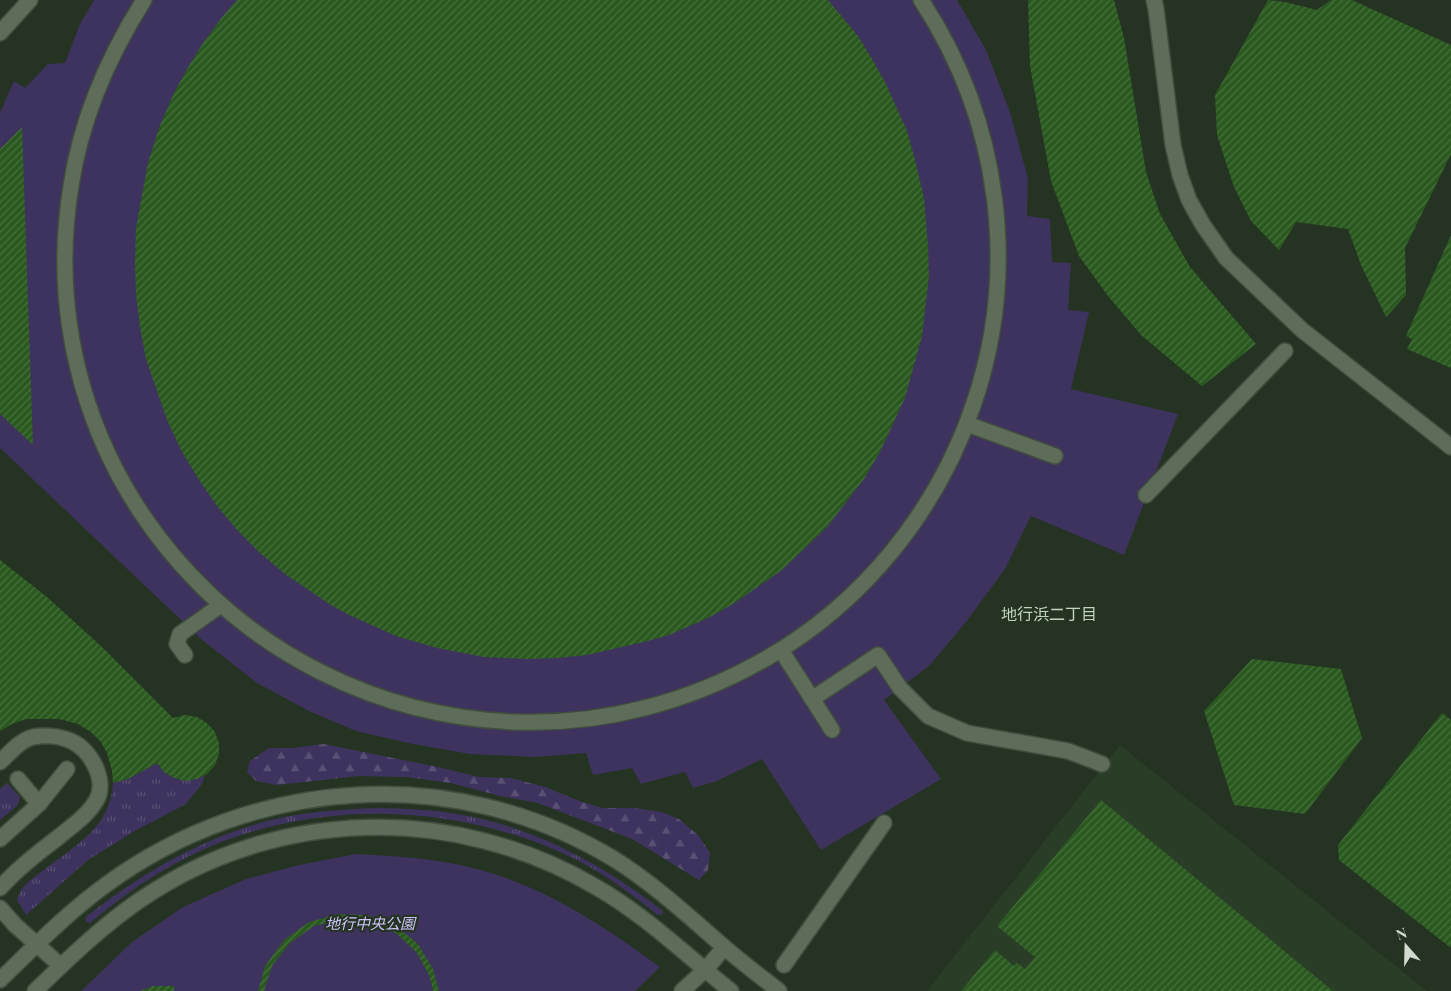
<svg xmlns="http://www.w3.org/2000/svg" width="1451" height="991" viewBox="0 0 1451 991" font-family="'Playfair Display','Noto Sans JP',serif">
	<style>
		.built { fill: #2a3d26 }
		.grass { fill: url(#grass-tufts) }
		.forest { fill: url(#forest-firs) }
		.park { fill: #3e335e }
		.building { fill: url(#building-hatch) }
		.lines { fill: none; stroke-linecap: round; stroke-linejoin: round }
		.minor-casing { stroke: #414d3e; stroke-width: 18 }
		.minor { stroke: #5d6d5a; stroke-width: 15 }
		.labels { text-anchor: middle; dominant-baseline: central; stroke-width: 4.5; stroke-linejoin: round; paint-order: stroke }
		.park-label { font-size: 15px; font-style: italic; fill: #cfc3fc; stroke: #253322 }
		.neighbourhood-label { font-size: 16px; fill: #c1d3bd; stroke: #253322 }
	</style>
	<defs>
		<pattern id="grass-tufts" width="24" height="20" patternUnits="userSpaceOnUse" patternTransform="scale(1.25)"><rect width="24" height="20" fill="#3e335e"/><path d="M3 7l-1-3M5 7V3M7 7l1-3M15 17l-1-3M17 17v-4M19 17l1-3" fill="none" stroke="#595074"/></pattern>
		<pattern id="forest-firs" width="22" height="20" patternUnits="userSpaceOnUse" patternTransform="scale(1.25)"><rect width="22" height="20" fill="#3e335e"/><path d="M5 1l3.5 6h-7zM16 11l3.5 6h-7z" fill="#595074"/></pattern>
		<pattern id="building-hatch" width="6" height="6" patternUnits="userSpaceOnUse" patternTransform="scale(1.25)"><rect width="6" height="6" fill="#2a591f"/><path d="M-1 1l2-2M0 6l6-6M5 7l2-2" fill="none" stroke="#48703e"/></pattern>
	</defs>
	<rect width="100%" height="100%" fill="#253322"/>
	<path class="built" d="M1120,745l307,246h-500z"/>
	<g class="grass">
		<path d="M157,763c14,18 28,22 48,12l-3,9 -16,20 -53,28 -45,28 -62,55 -9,-15c4,-14 13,-20 24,-28 32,-25 70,-44 72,-89l15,-4z"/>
		<path d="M7,783l13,14 -2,8 -18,15v-31z"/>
		<path d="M379,808c31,1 63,2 94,9 71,15 132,50 189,93l1,4 -5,1c-27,-21 -54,-42 -85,-57 -102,-49 -221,-58 -329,-24 -56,17 -109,51 -154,89l-4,-1v-5c58,-46 124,-84 198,-100 31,-6 63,-8 95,-9z"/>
	</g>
	<path class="forest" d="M324,744l114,23 41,10 32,1 34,9 37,15 21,6h31l28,4 17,7 20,17 11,17 -2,17 -9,10 -67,-41 -94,-36 -38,-7 -49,-13 -44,-6 -48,-1 -82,9 -21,-4 -9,-9 3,-11 19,-13h23z"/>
	<g class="park">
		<path d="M94,0h863l29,50 24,62 18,67 -1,37 23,3 2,43 19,1 -3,47 21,2 -18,77 107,25 -54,141 -93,-39 -26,53 -39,53 -37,44 -45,34 57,79 -120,71 -59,-91 -45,22 -24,7 -8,-16 -44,12 -9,-16 -39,7 -7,-22 -51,4 -65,-3 -62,-11 -52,-12 -47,-20 -52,-28 -56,-44 -201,-191v-335l14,-32 11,7 23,-24 17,-1 15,-39z"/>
		<path d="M356,854c39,2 79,4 117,14 71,18 129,57 187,99l-25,24h-554l51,-49 51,-35 63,-28 53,-14z"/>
	</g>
	<g class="building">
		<path d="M237,0h591l30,36 14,23 13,23 22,49 7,25 10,42 4,48 1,30 -7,60 -17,62 -25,54 -16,27 -37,48 -45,43 -49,34 -25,14 -39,17 -21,6 -61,14 -30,3 -30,1 -43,-2 -47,-9 -41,-12 -47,-21 -20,-11 -44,-30 -25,-21 -22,-22 -21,-25 -18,-26 -18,-30 -14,-30 -21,-61 -6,-32 -4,-32 -1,-33 1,-34 12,-65 11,-35 14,-33 14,-26 16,-26 20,-27z"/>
		<path d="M1028,0h86l10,38 22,134 14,42 30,53 66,77 -54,42 -61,-51 -33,-39 -29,-40 -28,-75 -21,-115z"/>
		<path d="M1268,0l17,2 32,8 14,-10h21l99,45v109l-46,94 1,47 -20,22 -25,-52 -13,-36 -52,-7 -17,28 -28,-29 -17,-34 -17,-52 -2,-40z"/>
		<path d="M22,127l11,318 -33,-31v-265z"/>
		<path d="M1451,235v133l-44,-19 5,-10 -6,-3z"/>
		<path d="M0,560l47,37 55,50 71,71 12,-3 12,2 10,6 8,9 4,11v11l-4,11 -8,9 -10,5 -12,2 -11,-3 -10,-6 -7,-9 -29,16 -15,4 -1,-12 -5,-18 -6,-11 -10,-10 -13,-8 -19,-5h-33l-14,5 -12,7z"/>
		<path d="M1252,659l89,10 21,69 -57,76 -71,-9 -30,-94z"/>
		<path d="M1442,713l9,7v228l-112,-88 -1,-15z"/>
		<path d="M1101,800l232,191h-372l34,-41 19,16 3,-3 8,6 10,-12 -38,-31z"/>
		<path d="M338,914l29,1 28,10 23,19 15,25 6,22h-6l-3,-14 -13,-24 -20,-19 -24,-12 -30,-3 -29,7 -24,17 -18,23 -8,25h-6l7,-25 19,-26 25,-18z"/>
		<path d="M153,986h21v5h-34z"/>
	</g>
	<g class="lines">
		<g class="minor-casing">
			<g id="minor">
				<path d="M144,0c-36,57 -63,119 -73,186 -45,278 167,526 445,536 88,3 175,-20 251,-64 97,-56 170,-147 206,-252 47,-136 27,-286 -52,-406"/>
				<path d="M1154,0l2,9 17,136 7,30 9,25 14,25 23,33 76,72 149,117"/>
				<path d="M0,33l30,-33"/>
				<path d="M967,424l88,32"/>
				<path d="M1146,495l139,-144"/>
				<path d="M781,650l51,80"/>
				<path d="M185,655l-8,-11 3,-10 41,-29"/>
				<path d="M812,699l66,-44 22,33 28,28 39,17 101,18 34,13"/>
				<path d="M0,762c10,-9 20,-22 33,-25 12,-2 27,-1 38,4 20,8 37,41 25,60 -9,15 -23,24 -36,35 -21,16 -42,32 -60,52"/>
				<path d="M18,779l21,25"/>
				<path d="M0,839l39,-35 28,-35"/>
				<path d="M0,908l15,17 46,41"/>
				<path d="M784,965l100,-142"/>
				<path d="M0,980c34,-33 68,-68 107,-96 148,-108 349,-121 507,-25 40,25 73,56 109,87 18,16 37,30 56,45"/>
				<path d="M35,991c33,-32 67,-65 105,-91 136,-93 315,-96 456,-13 49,28 91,69 135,104"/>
				<path d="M682,991l23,-21 19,-22"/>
			</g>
		</g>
		<use href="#minor" class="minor"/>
	</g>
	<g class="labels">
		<g class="park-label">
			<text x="370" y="923">地行中央公園</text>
		</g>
		<g class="neighbourhood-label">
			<text x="1049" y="613">地行浜二丁目</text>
		</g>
	</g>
	<g transform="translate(1406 946) rotate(340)" stroke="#253322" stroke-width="4" paint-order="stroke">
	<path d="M0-4L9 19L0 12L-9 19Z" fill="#d2dad0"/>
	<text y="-8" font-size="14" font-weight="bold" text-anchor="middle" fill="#d2dad0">N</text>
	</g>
</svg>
